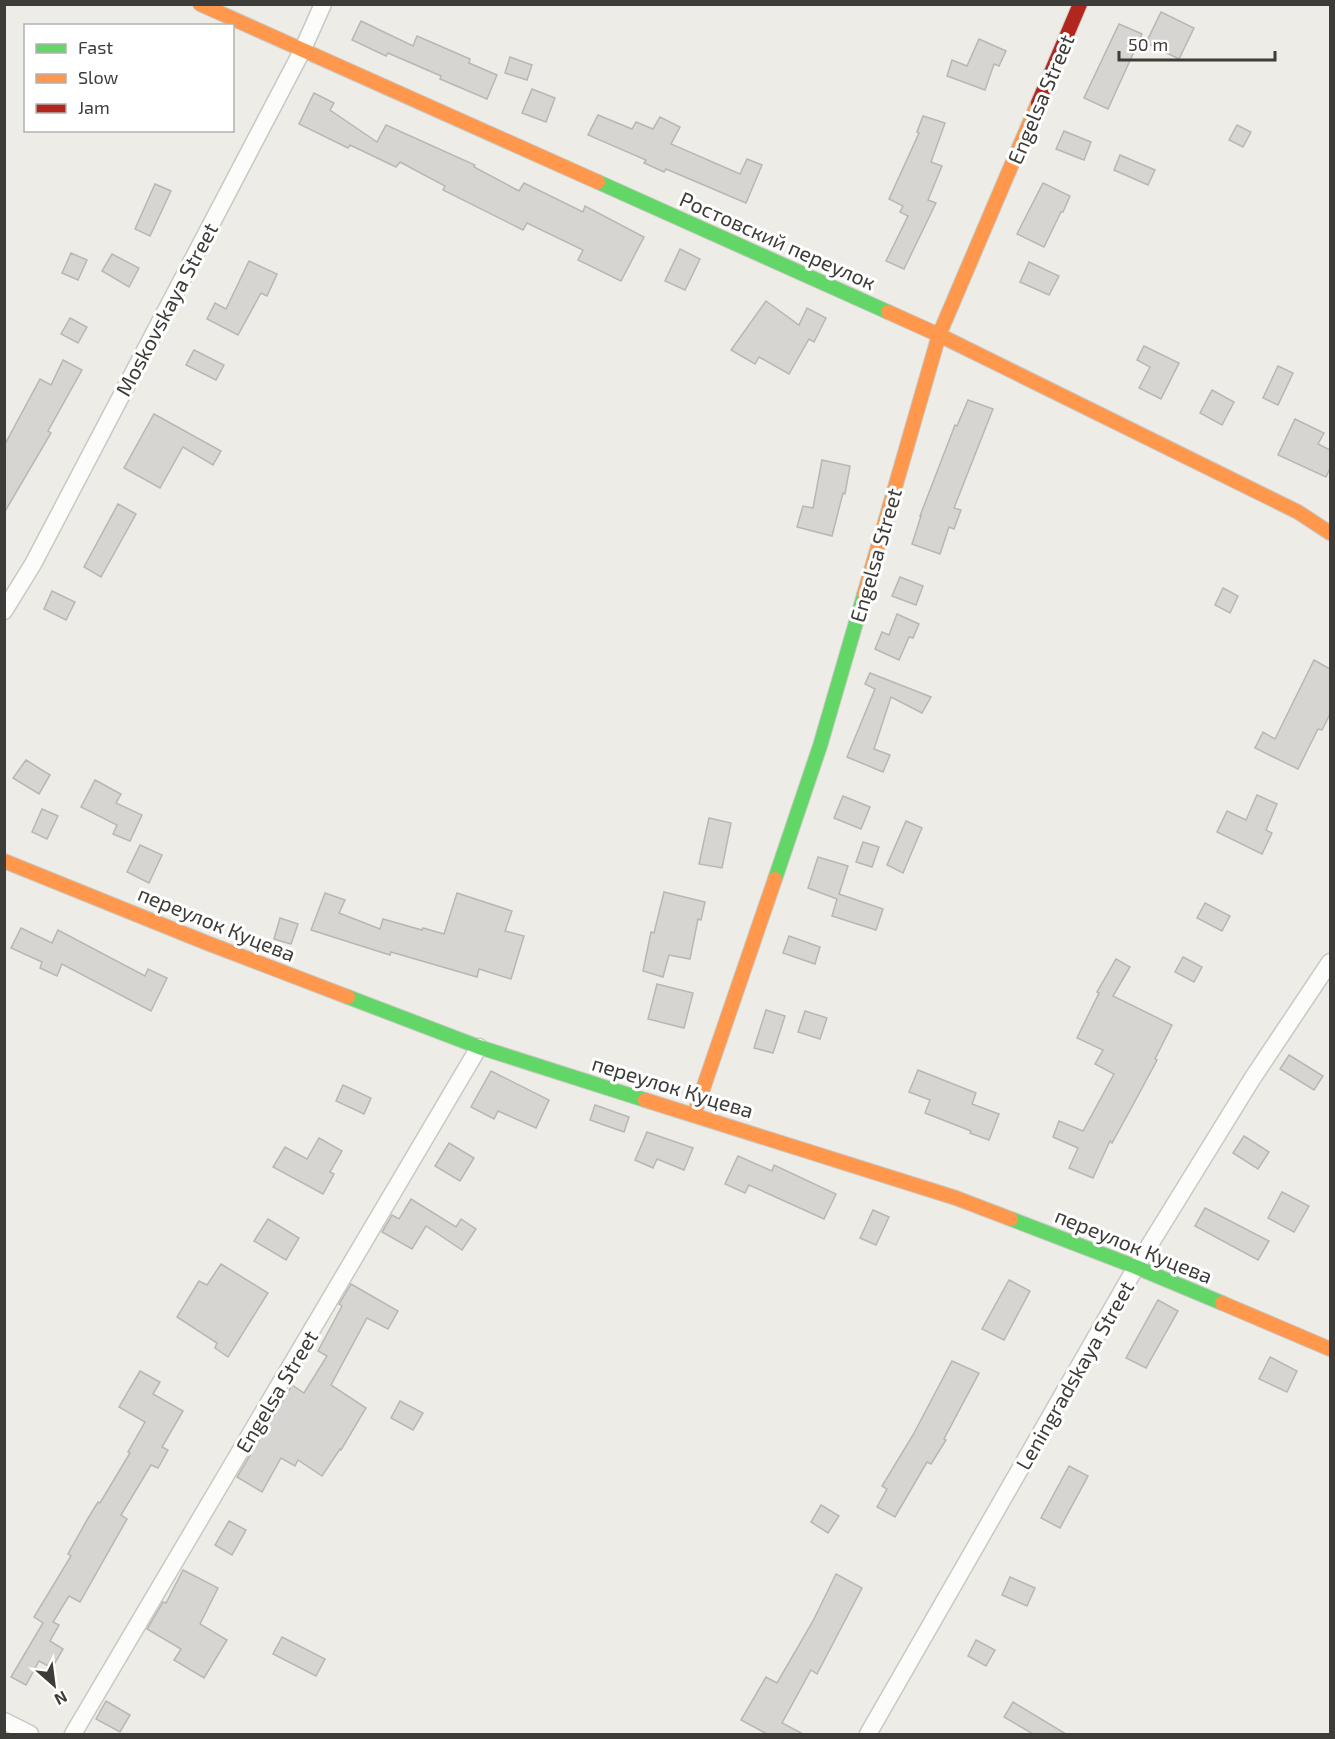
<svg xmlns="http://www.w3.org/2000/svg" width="1335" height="1739" viewBox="0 0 1335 1739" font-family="'Exo 2',sans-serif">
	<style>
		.building { fill: #d6d5d2; stroke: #b8b7b4; stroke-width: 1.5 }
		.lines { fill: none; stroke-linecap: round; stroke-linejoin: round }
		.street-casing { stroke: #c9c8c4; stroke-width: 19 }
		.fast-casing { stroke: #c9c8c4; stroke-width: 16 }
		.slow-casing { stroke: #c9c8c4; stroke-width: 16 }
		.jam-casing { stroke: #c9c8c4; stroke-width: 16 }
		.street { stroke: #fcfcfb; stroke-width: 16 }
		.fast { stroke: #63d668; stroke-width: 14 }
		.slow { stroke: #ff974d; stroke-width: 14 }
		.jam { stroke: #b3261e; stroke-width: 14 }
		.labels { text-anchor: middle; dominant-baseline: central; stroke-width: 6; stroke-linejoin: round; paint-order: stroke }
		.street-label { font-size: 21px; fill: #3d3c39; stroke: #fff }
	</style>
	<rect width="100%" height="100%" fill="#edece7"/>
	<g class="building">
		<path d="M1161,12l33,16 -15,31 -33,-16z"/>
		<path d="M361,21l52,25 4,-10 53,23 -1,4 28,12 -10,24 -47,-20 1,-3 -53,-23 -2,3 -34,-16z"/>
		<path d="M1119,24l23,10 -34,75 -24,-11z"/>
		<path d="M979,39l27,12 -7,15 -5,-2 -9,26 -38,-14 5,-16 15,6z"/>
		<path d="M510,57l22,8 -5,15 -22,-7z"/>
		<path d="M532,89l23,9 -9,24 -24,-9z"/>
		<path d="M314,93l20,10 -4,7 47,32 9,-17 89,40 -1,2 45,24 5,-8 59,29 2,-6 59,31 -23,44 -43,-21 5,-10 -56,-27 -4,7 -80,-40 2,-4 -45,-24 -4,5 -46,-22 -2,3 -49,-24z"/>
		<path d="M598,115l34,14 4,-7 17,7 7,-12 20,10 -9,17 69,30 7,-15 15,6 -16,38 -80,-34 -2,3 -20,-9 2,-3 -58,-25z"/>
		<path d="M923,116l22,7 -14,39 11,4 -14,34 8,3 -32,66 -18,-8 22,-45 -8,-4 3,-6 -14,-7 30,-66 -2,-1z"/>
		<path d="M1237,125l14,7 -8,15 -14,-7z"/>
		<path d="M1064,131l27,11 -7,18 -28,-11z"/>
		<path d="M1120,155l35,15 -7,15 -34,-15z"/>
		<path d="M1043,183l27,13 -7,16h-2l-17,35 -27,-13z"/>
		<path d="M155,184l16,7 -21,45 -15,-7z"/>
		<path d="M680,249l20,10 -15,31 -20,-9z"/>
		<path d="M71,253l16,7 -9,20 -16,-7z"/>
		<path d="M112,254l27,14 -10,19 -27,-16z"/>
		<path d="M249,261l28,13 -10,22 -6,-3 -23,42 -31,-16 8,-16 11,6z"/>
		<path d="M1029,262l30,14 -10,19 -29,-13z"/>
		<path d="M766,301l33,24 8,-17 19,10 -12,24 -5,-3 -20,35 -30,-17 -4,7 -24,-14z"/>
		<path d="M70,318l17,9 -9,16 -17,-9z"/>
		<path d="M1144,346l35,17 -18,36 -22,-11 11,-21 -13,-7z"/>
		<path d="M194,350l30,15 -8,15 -30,-15z"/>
		<path d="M63,360l19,10 -34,61 3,2 -47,80v-67l36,-67 11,6z"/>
		<path d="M1278,366l15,7 -15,32 -15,-7z"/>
		<path d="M1212,390l22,12 -12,23 -22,-12z"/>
		<path d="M968,400l25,9 -39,99 7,2 -7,19 -5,-2 -9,27 -28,-10 9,-28h-1l35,-91 2,1z"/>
		<path d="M154,414l67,37 -8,14 -30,-18 -23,41 -36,-20z"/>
		<path d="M1295,419l29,14 -6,11 12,6v18l-4,9 -48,-22z"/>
		<path d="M822,460l28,6 -5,28 -2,-1 -11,43 -35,-9 6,-21 10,2z"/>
		<path d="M118,504l18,10 -35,63 -17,-10z"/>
		<path d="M900,577l23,9 -7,19 -24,-9z"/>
		<path d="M1223,588l15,8 -8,17 -15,-8z"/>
		<path d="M52,591l23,11 -9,18 -22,-11z"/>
		<path d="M897,614l22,10 -6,14 -4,-1 -10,23 -24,-11 7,-17 7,3z"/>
		<path d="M1314,660l16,9v45l-8,16 -4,-1 -20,40 -43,-21 8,-16 12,7z"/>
		<path d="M870,673l61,24 -9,16 -31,-16 -17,52 16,6 -7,17 -36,-15 28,-68 -10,-5z"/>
		<path d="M26,760l24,15 -11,19 -26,-16z"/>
		<path d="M95,780l26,14 -5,9 26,12 -12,26 -17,-7 4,-9 -36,-18z"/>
		<path d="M1257,795l20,9 -11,26 6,3 -10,21 -45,-22 10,-21 19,9z"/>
		<path d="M843,796l27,11 -9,22 -27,-11z"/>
		<path d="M42,809l16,7 -11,23 -15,-7z"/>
		<path d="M709,818l22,5 -9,45 -23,-4z"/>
		<path d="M906,821l16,7 -19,45 -16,-8z"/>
		<path d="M863,842l16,5 -7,20 -16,-5z"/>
		<path d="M140,845l22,10 -13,28 -22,-11z"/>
		<path d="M818,857l30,9 -9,28 44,15 -7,21 -44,-14 5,-17 -29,-11z"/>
		<path d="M664,892l41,10 -4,18 -3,-1 -8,40 -21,-4 -6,22 -20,-6 8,-39 3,1z"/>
		<path d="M325,893l20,7 -6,13 41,16 3,-10 39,11 1,-2 21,6 13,-41 55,18 -7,20 19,5 -13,43 -32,-10 -2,8 -86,-25 -1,3 -79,-25z"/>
		<path d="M1205,903l25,13 -8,15 -25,-13z"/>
		<path d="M280,918l18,6 -7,20 -17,-5z"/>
		<path d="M21,928l31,15 6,-13 87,46 3,-7 19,9 -16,33 -89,-47 -5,12 -17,-8 2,-6 -31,-14z"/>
		<path d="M789,936l31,11 -5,17 -32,-11z"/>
		<path d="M1183,957l19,10 -8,15 -19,-10z"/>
		<path d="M1116,959l14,8 -17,29 59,29 -17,34 2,1 -23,43 -22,40 -2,-2 -17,37 -24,-10 9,-20 -25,-11 6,-16 24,10 31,-57 -19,-10 8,-14 -26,-12 22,-45 -2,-1z"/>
		<path d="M657,984l36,9 -9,35 -36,-9z"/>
		<path d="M766,1010l19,6 -12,37 -19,-5z"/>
		<path d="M805,1011l22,7 -7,21 -22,-7z"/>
		<path d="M1289,1055l34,21 -9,14 -34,-21z"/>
		<path d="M918,1070l58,23 -4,11 27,10 -10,26 -19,-7 1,-2 -46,-18 5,-13 -21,-8z"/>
		<path d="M491,1071l58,29 -13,28 -38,-17 -4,8 -23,-12z"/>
		<path d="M343,1085l28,13 -7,16 -28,-13z"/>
		<path d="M595,1105l34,12 -5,15 -34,-12z"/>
		<path d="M647,1132l46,16 -9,22 -27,-11 -4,9 -18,-8z"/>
		<path d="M1244,1136l25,16 -11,17 -25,-16z"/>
		<path d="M319,1138l23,13 -12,21 4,2 -11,20 -50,-27 12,-20 22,12z"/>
		<path d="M449,1143l25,15 -14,23 -25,-15z"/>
		<path d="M738,1156l34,15 2,-6 62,29 -12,25 -75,-34 -4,8 -20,-9z"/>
		<path d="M1282,1192l27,14 -15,26 -26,-14z"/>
		<path d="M411,1199l45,28 5,-8 15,10 -14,21 -36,-24 -14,23 -30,-17 10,-17 7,4z"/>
		<path d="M1205,1208l64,33 -11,19 -63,-34z"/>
		<path d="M873,1210l16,7 -13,28 -16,-7z"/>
		<path d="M268,1219l31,19 -13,22 -32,-19z"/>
		<path d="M221,1264l47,29 -40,64 -13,-9 2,-5 -40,-26 22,-36 8,4z"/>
		<path d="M1009,1280l21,11 -26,49 -22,-11z"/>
		<path d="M351,1284l47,27 -10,18 -21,-11 -36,67 35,23 -25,42 -1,-1 -18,27 -24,-16 -3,6 -14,-8 -19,34 -25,-15 55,-92 12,8 23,-37 -9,-5 24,-45 -3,-2z"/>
		<path d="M1158,1300l20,11 -32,57 -20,-10z"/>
		<path d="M1270,1357l27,14 -10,21 -28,-13z"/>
		<path d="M952,1361l27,12 -35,66 2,1 -15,24 -4,-2 -32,55 -18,-10 10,-18 -5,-3 31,-51z"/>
		<path d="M140,1371l20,11 -7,12 30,17 -21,36 6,3 -10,18 -7,-3 -30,50 6,4 -47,83 -11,-6 -16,26 6,3 -9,16 13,8 -11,19 -13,-7 -13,24 -15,-8 32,-54 -9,-6 37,-61 -3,-2 19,-34 11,-18 2,1 30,-50 -2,-1 17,-30 -26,-15z"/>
		<path d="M400,1401l23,12 -10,17 -22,-12z"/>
		<path d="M1069,1466l19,10 -28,52 -19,-10z"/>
		<path d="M821,1505l18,11 -11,17 -17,-11z"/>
		<path d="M229,1521l17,9 -14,25 -17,-10z"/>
		<path d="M183,1570l35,18 -18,36 27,16 -23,38 -30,-18 7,-11 -34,-20 16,-27 3,1z"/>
		<path d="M836,1574l26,14 -45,86 -6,-4 -29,53 21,11h-36l-26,-14 25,-43 11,6 36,-62z"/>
		<path d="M1010,1577l25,11 -8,18 -25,-11z"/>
		<path d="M282,1637l43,22 -9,17 -43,-22z"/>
		<path d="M976,1640l19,10 -9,16 -18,-10z"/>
		<path d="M106,1701l24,14 -10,17 -24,-13z"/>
		<path d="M1013,1702l53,32h-33l-29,-17z"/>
	</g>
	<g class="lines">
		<g class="street-casing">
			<g id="street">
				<path d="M4,611l29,-47 269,-513 21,-47"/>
				<path d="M4,1721l26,13"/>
				<path d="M73,1734l406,-687"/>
				<path d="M868,1734l268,-467 116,-188 78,-117"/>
			</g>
		</g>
		<g class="fast-casing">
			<g id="fast">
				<path d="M598,182l290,130"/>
				<path d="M775,879l45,-133 44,-151"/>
				<path d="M348,997l131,50 166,53"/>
				<path d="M1011,1219l125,48 86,36"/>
			</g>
		</g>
		<g class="slow-casing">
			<g id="slow">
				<path d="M200,4l398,178"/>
				<path d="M888,312l51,23 359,177 32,21"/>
				<path d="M864,595l75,-260 99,-232"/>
				<path d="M4,861l203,82 141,54"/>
				<path d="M645,1100l311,98 55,21"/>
				<path d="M694,1115l81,-236"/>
				<path d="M1222,1303l108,46"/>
			</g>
		</g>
		<g class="jam-casing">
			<path id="jam" d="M1038,103l42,-99"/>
		</g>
		<use href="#street" class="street"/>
		<use href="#fast" class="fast"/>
		<use href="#slow" class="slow"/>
		<use href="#jam" class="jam"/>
	</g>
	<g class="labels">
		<g class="street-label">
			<text transform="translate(1040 99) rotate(-67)">Engelsa Street</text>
			<text transform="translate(778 240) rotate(24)">Ростовский переулок</text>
			<text transform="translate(166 309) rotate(-62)">Moskovskaya Street</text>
			<text transform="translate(875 555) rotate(-74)">Engelsa Street</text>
			<text transform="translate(217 923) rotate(22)">переулок Куцева</text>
			<text transform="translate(673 1086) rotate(17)">переулок Куцева</text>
			<text transform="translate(1134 1245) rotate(22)">переулок Куцева</text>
			<text transform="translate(1074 1375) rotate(-60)">Leningradskaya Street</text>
			<text transform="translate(276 1391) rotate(-59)">Engelsa Street</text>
		</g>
	</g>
	<rect width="1335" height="1739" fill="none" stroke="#3d3c39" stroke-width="12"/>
	<rect x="24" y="24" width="210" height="108" fill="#ffffff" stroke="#b1b1b0" stroke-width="1.5"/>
	<rect x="36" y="44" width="30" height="9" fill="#63d668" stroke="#b1b1b0" stroke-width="1.5"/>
	<text x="78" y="54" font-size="18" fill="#3d3c39">Fast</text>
	<rect x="36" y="74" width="30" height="9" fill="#ff974d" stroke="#b1b1b0" stroke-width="1.5"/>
	<text x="78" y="84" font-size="18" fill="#3d3c39">Slow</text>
	<rect x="36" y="104" width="30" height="9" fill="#b3261e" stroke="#b1b1b0" stroke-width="1.5"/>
	<text x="78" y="114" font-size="18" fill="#3d3c39">Jam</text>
	<g transform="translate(54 1685) rotate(152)" stroke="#ffffff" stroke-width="4.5" paint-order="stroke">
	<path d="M0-4.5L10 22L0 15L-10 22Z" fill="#3d3c39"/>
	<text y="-9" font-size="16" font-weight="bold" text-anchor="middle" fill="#3d3c39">N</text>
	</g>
	<path d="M1119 51v9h156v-9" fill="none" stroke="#3d3c39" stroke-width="3"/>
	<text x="1128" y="51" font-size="18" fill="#3d3c39" stroke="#ffffff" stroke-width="4.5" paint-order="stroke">50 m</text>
</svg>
